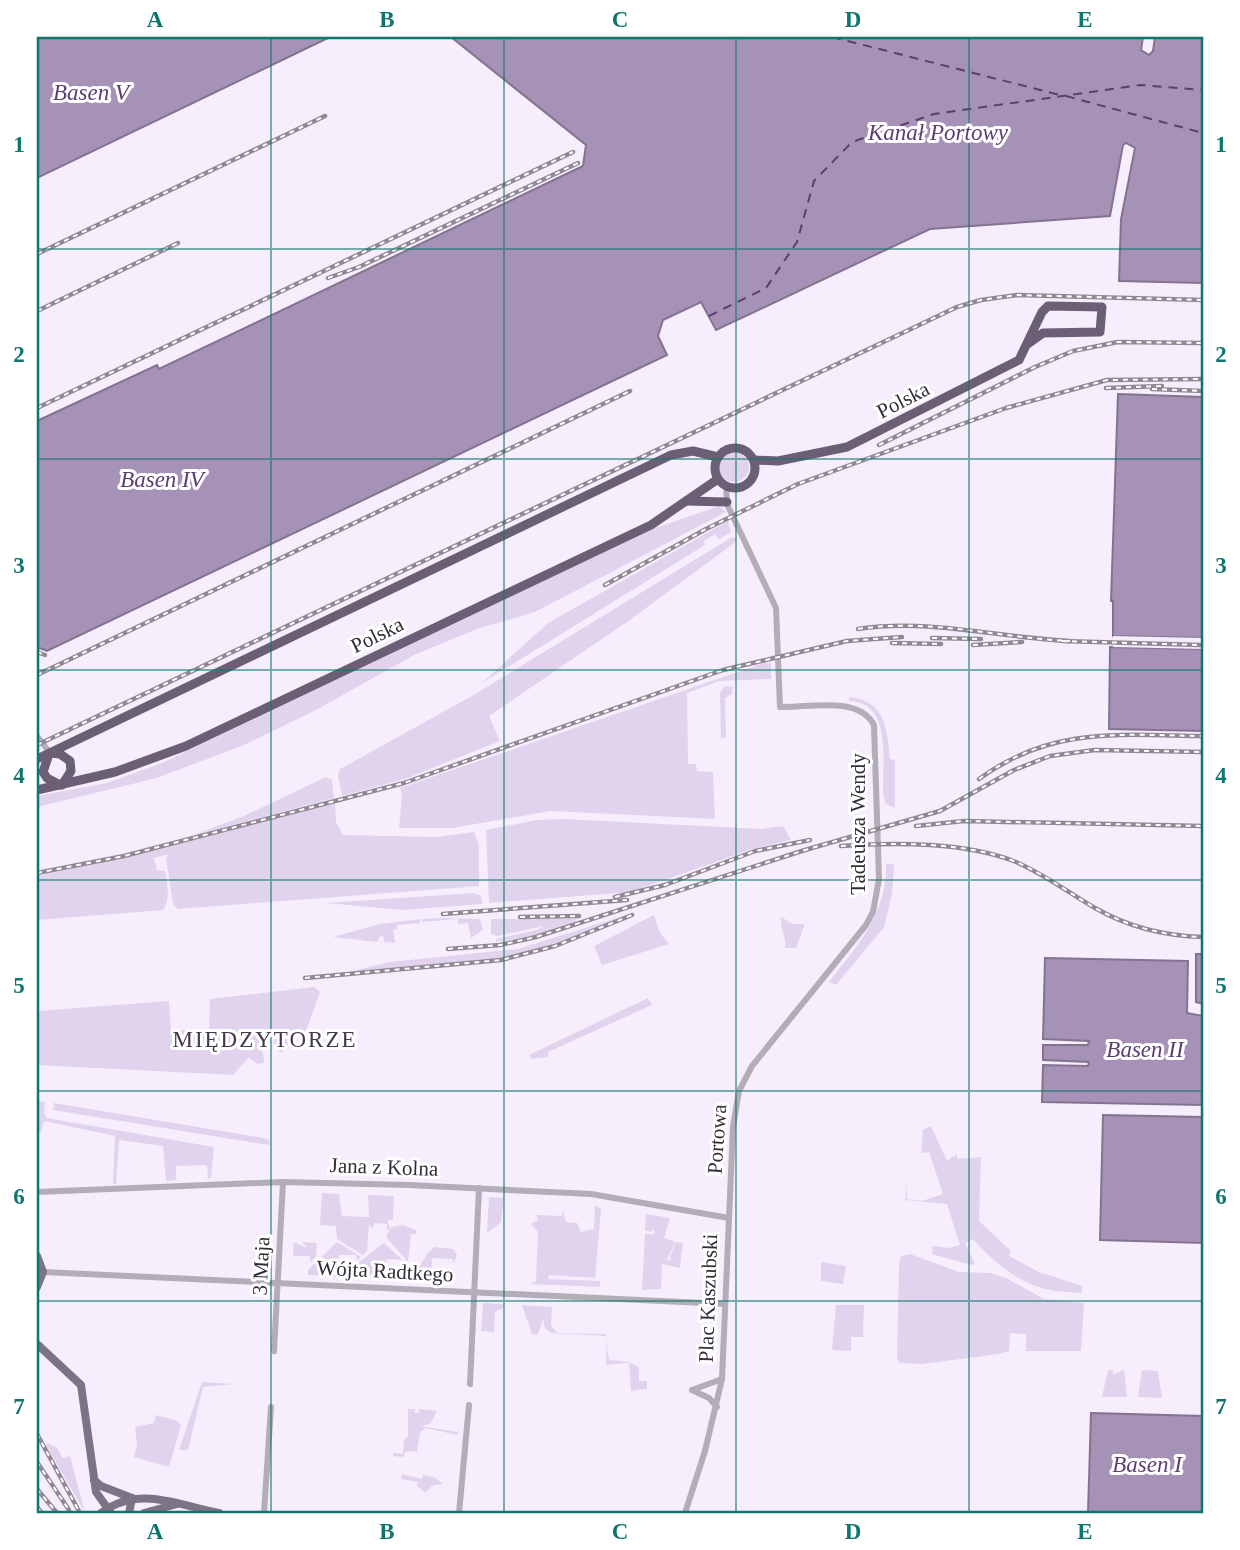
<svg xmlns="http://www.w3.org/2000/svg" width="1240" height="1550" viewBox="0 0 1240 1550" font-family="Georgia,serif">
	<style>
		.green { fill: #e1d3ed }
		.water { fill: #a691b7; stroke: #837390; stroke-width: 2 }
		.pier { fill: #f6eefd }
		.lines { fill: none; stroke-linecap: round; stroke-linejoin: round }
		.ferry { stroke: #5c3e72; stroke-width: 2; stroke-dasharray: 9 7; stroke-linecap: butt }
		.minor { stroke: #b2adb7; stroke-width: 6 }
		.major { stroke: #7d7386; stroke-width: 8 }
		.highway { stroke: #6a5f74; stroke-width: 9 }
		.rail-casing { stroke: #908995; stroke-width: 4.5 }
		.rail { stroke: #fff; stroke-width: 2; stroke-dasharray: 5; stroke-linecap: butt }
		.grid { fill: none; stroke: #0f766e; stroke-width: 2; stroke-opacity: 0.55 }
		.labels { text-anchor: middle; dominant-baseline: central; stroke-width: 6; stroke-linejoin: round; paint-order: stroke }
		.street-label { font-size: 21px; fill: #322d36; stroke: #fff }
		.water-label { font-size: 23px; font-style: italic; fill: #5c3e72; stroke: #fff }
		.neighbourhood-label { font-size: 23px; letter-spacing: 2px; fill: #44394c; stroke: #fff }
		.neatline { fill: none; stroke: #0f766e; stroke-width: 2.5 }
		.grid-label { font-size: 23px; text-anchor: middle; font-weight: bold; fill: #0f766e }
	</style>
	<rect width="100%" height="100%" fill="#f6eefd"/>
	<g class="green">
		<circle cx="734" cy="467" r="15"/>
		<path d="M719,506l7,6 -191,100 -58,17 -63,26 -96,54 -74,36 -87,33 -120,29v-11l70,-13 57,-21 489,-233z"/>
		<path d="M728,521l3,11 -12,7 -4,-5 -11,7 1,4 -223,138 66,-60z"/>
		<path d="M732,537l5,2 -4,5 -106,78 -138,94 11,25 -95,38 -63,17 -4,-20 2,-7 137,-76z"/>
		<path d="M764,663h7v16l-52,2 -32,12 1,71h8l1,7 16,1 2,47 -164,-8 -99,17h-53l3,-33 -2,-7z"/>
		<path d="M733,686l-1,8 -7,4 1,39 -5,2 -1,-46 4,-6z"/>
		<path d="M849,697c37,4 38,32 41,62l5,1v48l-10,-5 -2,-11c-1,-29 10,-90 -34,-91z"/>
		<path d="M326,777l6,3 2,18 -140,37 50,-19z"/>
		<path d="M335,803l1,19 7,13 93,2 38,-5 5,13v41l-301,23 -5,-5 -7,-46 3,-4 -15,4 3,12 8,1c3,12 5,30 -2,39l-126,10v-44l116,-25z"/>
		<path d="M563,819l198,10 22,-3 8,14 -39,9 -121,43 -142,11 -3,-73 51,-10z"/>
		<path d="M886,864h8l-2,30 -8,33 -48,58 -7,-3c29,-37 58,-68 57,-118z"/>
		<path d="M474,893l7,3 1,8 -78,6 -78,-7z"/>
		<path d="M654,915l6,18 9,11 -67,21 -8,-19z"/>
		<path d="M623,916c-36,15 -73,31 -112,40 -52,12 -108,12 -162,16l41,-10 128,-13z"/>
		<path d="M781,917l12,7h12l-9,24h-11c1,-14 -5,-18 -4,-31z"/>
		<path d="M444,918l36,1 3,11 -12,8 -3,-15 -10,1v-5l-36,3v-3z"/>
		<path d="M420,919v4l-23,2v4l-4,1 2,13 -11,-1v-5l-4,-1 -3,6 -44,-5 47,-13z"/>
		<path d="M577,919c-5,10 -65,21 -81,23v-3l41,-9 7,-4 -47,10 -6,-2v-15z"/>
		<path d="M314,987l6,5 -15,42 -10,2 -14,17 -7,-9 1,-8 -4,-1 -4,9 -11,-1 7,10 1,10 -7,1 -8,-7 -16,18 -196,-10v-54l132,-10 2,30 38,-2 1,-30z"/>
		<path d="M648,998l4,7 -104,47v5l-17,2 -2,-4z"/>
		<path d="M37,1101l8,1 -1,11 3,5 167,29 -3,31h-3l-1,-13 -31,1v14l-10,1 -3,-35 -44,-6 -3,44h-3l2,-48 -71,-15 -3,11 -4,-1z"/>
		<path d="M54,1103l210,35 6,2 -1,5 -216,-35z"/>
		<path d="M931,1126l16,35 10,-7v5l24,-2 -2,64 32,30 -2,5 30,16 43,14v7c-10,-1 -22,-1 -32,-3 -30,-5 -58,-29 -77,-51l-8,4 10,21 -4,1 -39,-11 1,-8 16,2 11,-3 -13,-41 -42,-4 1,-16 1,15 15,2 21,-7 -14,-42 -8,1 2,-23z"/>
		<path d="M322,1193l17,1 3,22 27,1 -1,-22 26,1 -1,24h-6l3,10h-3v-6l-13,-1 -1,6 -4,-5 -2,27 -4,4 -26,-16 -1,-13 -16,-1z"/>
		<path d="M489,1197l15,1 -3,24 -14,11z"/>
		<path d="M595,1205l6,4 -6,69 -46,-3 -1,4 52,2v6l-70,-3 6,-3 2,-49 -7,-8 7,-4 -2,-5 26,1 1,-6 3,12 11,1 4,9 13,-3z"/>
		<path d="M646,1214l24,4 -6,20 11,4 -8,18h4l-1,-4 6,-14 7,1 -3,25 -18,-4 -1,25 -19,1 3,-56h10l-2,-6 -1,4 -7,-2z"/>
		<path d="M403,1225l13,5v4h-5l-3,28 -22,-25 5,-10z"/>
		<path d="M294,1242l13,6 -5,-6 15,1 -1,14 -6,5v-6h-17z"/>
		<path d="M337,1242l24,15 -4,4 -1,-6h-17l-2,22 -29,-2v-5z"/>
		<path d="M384,1243l22,20 -3,4v-7l-15,-1 -3,4 -1,16 -30,-2 1,-12z"/>
		<path d="M435,1247l18,2 4,6 -3,8 -2,-4 -20,-1 -1,23h-4l-9,-11 10,-18z"/>
		<path d="M910,1254l49,18 31,1 16,5 38,21 40,4 -3,48h-55v-17l-16,-1 -1,18 -10,3 -77,10 -22,-1 -3,-4 2,-94 2,-9z"/>
		<path d="M821,1262l25,4 -3,18 -22,-3z"/>
		<path d="M483,1303l20,1v4l-8,4 -1,20 -13,-1z"/>
		<path d="M522,1305l30,2 -1,18 6,8 49,1c3,8 -1,18 4,26l19,2 10,5v14h8v8l-16,2 -2,-28 -23,2 1,-29 -55,-3 -7,-4 -2,-11 -5,17 -6,-1z"/>
		<path d="M836,1305h28l-1,32h-12v14l-19,-1z"/>
		<path d="M1108,1370h5v4l11,-4 3,27h-25z"/>
		<path d="M1142,1370l16,1 4,27 -24,-1z"/>
		<path d="M202,1382l31,2 -30,3 -15,63h-9z"/>
		<path d="M408,1409h7v4h4v-4l18,2 -7,13 -10,2 38,6v3l-33,-7 -5,5 -3,19 -11,-1 -3,6 -10,-1v-3l10,1 1,-14 4,-4z"/>
		<path d="M156,1415l22,6 3,4 -12,42 -35,-10 3,-11 -2,-19 19,-4z"/>
		<path d="M48,1443l9,5 6,10 7,-2 15,57 -39,-68z"/>
		<path d="M402,1474l20,5 1,-4 11,2 9,7 -10,1 -8,8 -8,-7 1,-4 -17,-3z"/>
	</g>
	<g class="water">
		<path d="M37,37h293l-293,141z"/>
		<path d="M451,37h692l-2,13 8,5 4,-4 2,-14h48v246l-84,-2 2,-62 14,-71 -9,-5 -3,2 -13,71 -180,13 -214,101 -15,-28 -38,18 -5,16 9,19 -620,296 -10,-4v-226l120,-56 2,4 424,-203 3,-21z"/>
		<path d="M1118,394l85,3v241l-90,-2v-35h-2z"/>
		<path d="M1110,647l93,2v82l-94,-2z"/>
		<path d="M1196,954h7v50l-7,-2z"/>
		<path d="M1045,958l143,3 -1,52 16,3v89l-161,-3 1,-37 45,1 1,-4 -46,-2v-15h45l1,-4 -46,-2z"/>
		<path d="M1103,1115l100,2v126l-103,-3z"/>
		<path d="M1091,1413l112,3v97h-115z"/>
	</g>
	<g class="pier">
		<path d="M1113,636l90,2v4l-90,-3z"/>
		<path d="M1113,643l90,3v3l-90,-2z"/>
	</g>
	<g class="lines">
		<g class="ferry">
			<path d="M832,37l228,58"/>
			<path d="M1066,96l137,37"/>
			<path d="M709,316l57,-28 31,-46 17,-61 38,-39 82,-28 207,-29 62,5"/>
		</g>
		<g class="minor">
			<path d="M37,736l13,17"/>
			<path d="M37,1192l246,-10 126,3 182,9 138,24"/>
			<path d="M43,1272l682,32"/>
			<path d="M274,1351l9,-169"/>
			<path d="M470,1384l9,-196"/>
			<path d="M692,1390l30,-11"/>
			<path d="M692,1390l17,8 8,9"/>
			<path d="M264,1513l7,-106"/>
			<path d="M459,1513l10,-108"/>
			<path d="M685,1513l20,-62 17,-72 11,-252 6,-36 13,-25 114,-141 7,-13 6,-33 -5,-154c-16,-30 -65,-17 -94,-18l-4,-99 -49,-104 -1,-18"/>
		</g>
		<g class="major">
			<path d="M37,1256l6,16 -6,15"/>
			<path d="M37,1344l44,41 15,107 15,21"/>
			<path d="M94,1480l7,6 31,12"/>
			<path d="M101,1513c38,-28 76,-8 118,0"/>
			<path d="M129,1513l3,-15"/>
			<path d="M144,1513l33,-9"/>
		</g>
		<g class="highway">
			<circle cx="735" cy="468" r="20"/>
			<path d="M754,460l24,1 69,-14 172,-87 23,-48 6,-6 54,1 -2,25 -57,1 -14,10"/>
			<path d="M687,501l40,1"/>
			<path d="M50,753l10,1 10,7 1,10 -9,14"/>
			<path d="M49,754l-6,18 4,6 13,7"/>
			<path d="M37,759l634,-304 22,-4 25,6"/>
			<path d="M37,790l78,-18 71,-26 465,-221 67,-46"/>
		</g>
		<g class="rail-casing">
			<g id="rail">
				<path d="M37,254l288,-138"/>
				<path d="M328,278l31,-11 219,-104"/>
				<path d="M37,311l141,-68"/>
				<path d="M1106,388l56,-2"/>
				<path d="M1152,389l51,2"/>
				<path d="M37,408l536,-256"/>
				<path d="M879,445l156,-78 38,-16 45,-9 85,1"/>
				<path d="M605,585l101,-56 92,-45 208,-76 101,-28 96,-1"/>
				<path d="M858,629c72,-11 141,9 212,12"/>
				<path d="M932,638l49,1"/>
				<path d="M1062,641l138,4"/>
				<path d="M892,643l49,1"/>
				<path d="M973,645l49,-3"/>
				<path d="M37,652l8,3"/>
				<path d="M37,675l593,-284"/>
				<path d="M37,745l920,-438 24,-7 36,-5 186,5"/>
				<path d="M979,779c73,-53 140,-44 224,-43"/>
				<path d="M916,826l48,-5 239,5"/>
				<path d="M841,846c53,-4 126,-4 175,16 28,12 53,31 79,46 33,19 71,28 108,29"/>
				<path d="M37,873l87,-17 280,-73 319,-113 124,-29 55,-4"/>
				<path d="M615,897l50,-12 90,-34 55,-11"/>
				<path d="M443,914l184,-14"/>
				<path d="M520,917l59,-1"/>
				<path d="M448,949l52,-4 36,-8 269,-87 135,-39 74,-41 36,-14 45,-6 108,2"/>
				<path d="M305,978l196,-18 54,-14 77,-31"/>
				<path d="M37,1434l43,79"/>
				<path d="M37,1462l32,48"/>
				<path d="M37,1489l20,24"/>
				<path d="M37,1507l5,6"/>
			</g>
		</g>
		<use href="#rail" class="rail"/>
	</g>
	<path class="grid" d="M271,37v1476M504,37v1476M736,37v1476M969,37v1476M37,249h1166M37,459h1166M37,670h1166M37,880h1166M37,1091h1166M37,1301h1166"/>
	<g class="labels">
		<g class="street-label">
			<text transform="translate(903 400) rotate(-27)">Polska</text>
			<text transform="translate(377 635) rotate(-26)">Polska</text>
			<text transform="translate(858 824) rotate(-90)">Tadeusza Wendy</text>
			<text transform="translate(717 1139) rotate(-86)">Portowa</text>
			<text transform="translate(384 1167) rotate(2)">Jana z Kolna</text>
			<text transform="translate(261 1266) rotate(-87)">3 Maja</text>
			<text transform="translate(385 1271) rotate(3)">Wójta Radtkego</text>
			<text transform="translate(708 1298) rotate(-88)">Plac Kaszubski</text>
		</g>
		<g class="water-label">
			<text x="91" y="92">Basen V</text>
			<text x="938" y="132">Kanał Portowy</text>
			<text x="162" y="479">Basen IV</text>
			<text x="1145" y="1049">Basen II</text>
			<text x="1147" y="1464">Basen I</text>
		</g>
		<g class="neighbourhood-label">
			<text x="265" y="1039">MIĘDZYTORZE</text>
		</g>
	</g>
	<rect width="1240" height="1550" fill="none" stroke="#ffffff" stroke-width="77"/>
	<rect x="38" y="38" width="1164" height="1474" class="neatline"/>
	<g class="grid-label">
		<text x="155" y="27">A</text>
		<text x="387" y="27">B</text>
		<text x="620" y="27">C</text>
		<text x="853" y="27">D</text>
		<text x="1085" y="27">E</text>
		<text x="19" y="152">1</text>
		<text x="1221" y="152">1</text>
		<text x="19" y="362">2</text>
		<text x="1221" y="362">2</text>
		<text x="19" y="573">3</text>
		<text x="1221" y="573">3</text>
		<text x="19" y="783">4</text>
		<text x="1221" y="783">4</text>
		<text x="19" y="993">5</text>
		<text x="1221" y="993">5</text>
		<text x="19" y="1204">6</text>
		<text x="1221" y="1204">6</text>
		<text x="19" y="1414">7</text>
		<text x="1221" y="1414">7</text>
		<text x="155" y="1539">A</text>
		<text x="387" y="1539">B</text>
		<text x="620" y="1539">C</text>
		<text x="853" y="1539">D</text>
		<text x="1085" y="1539">E</text>
	</g>
</svg>
